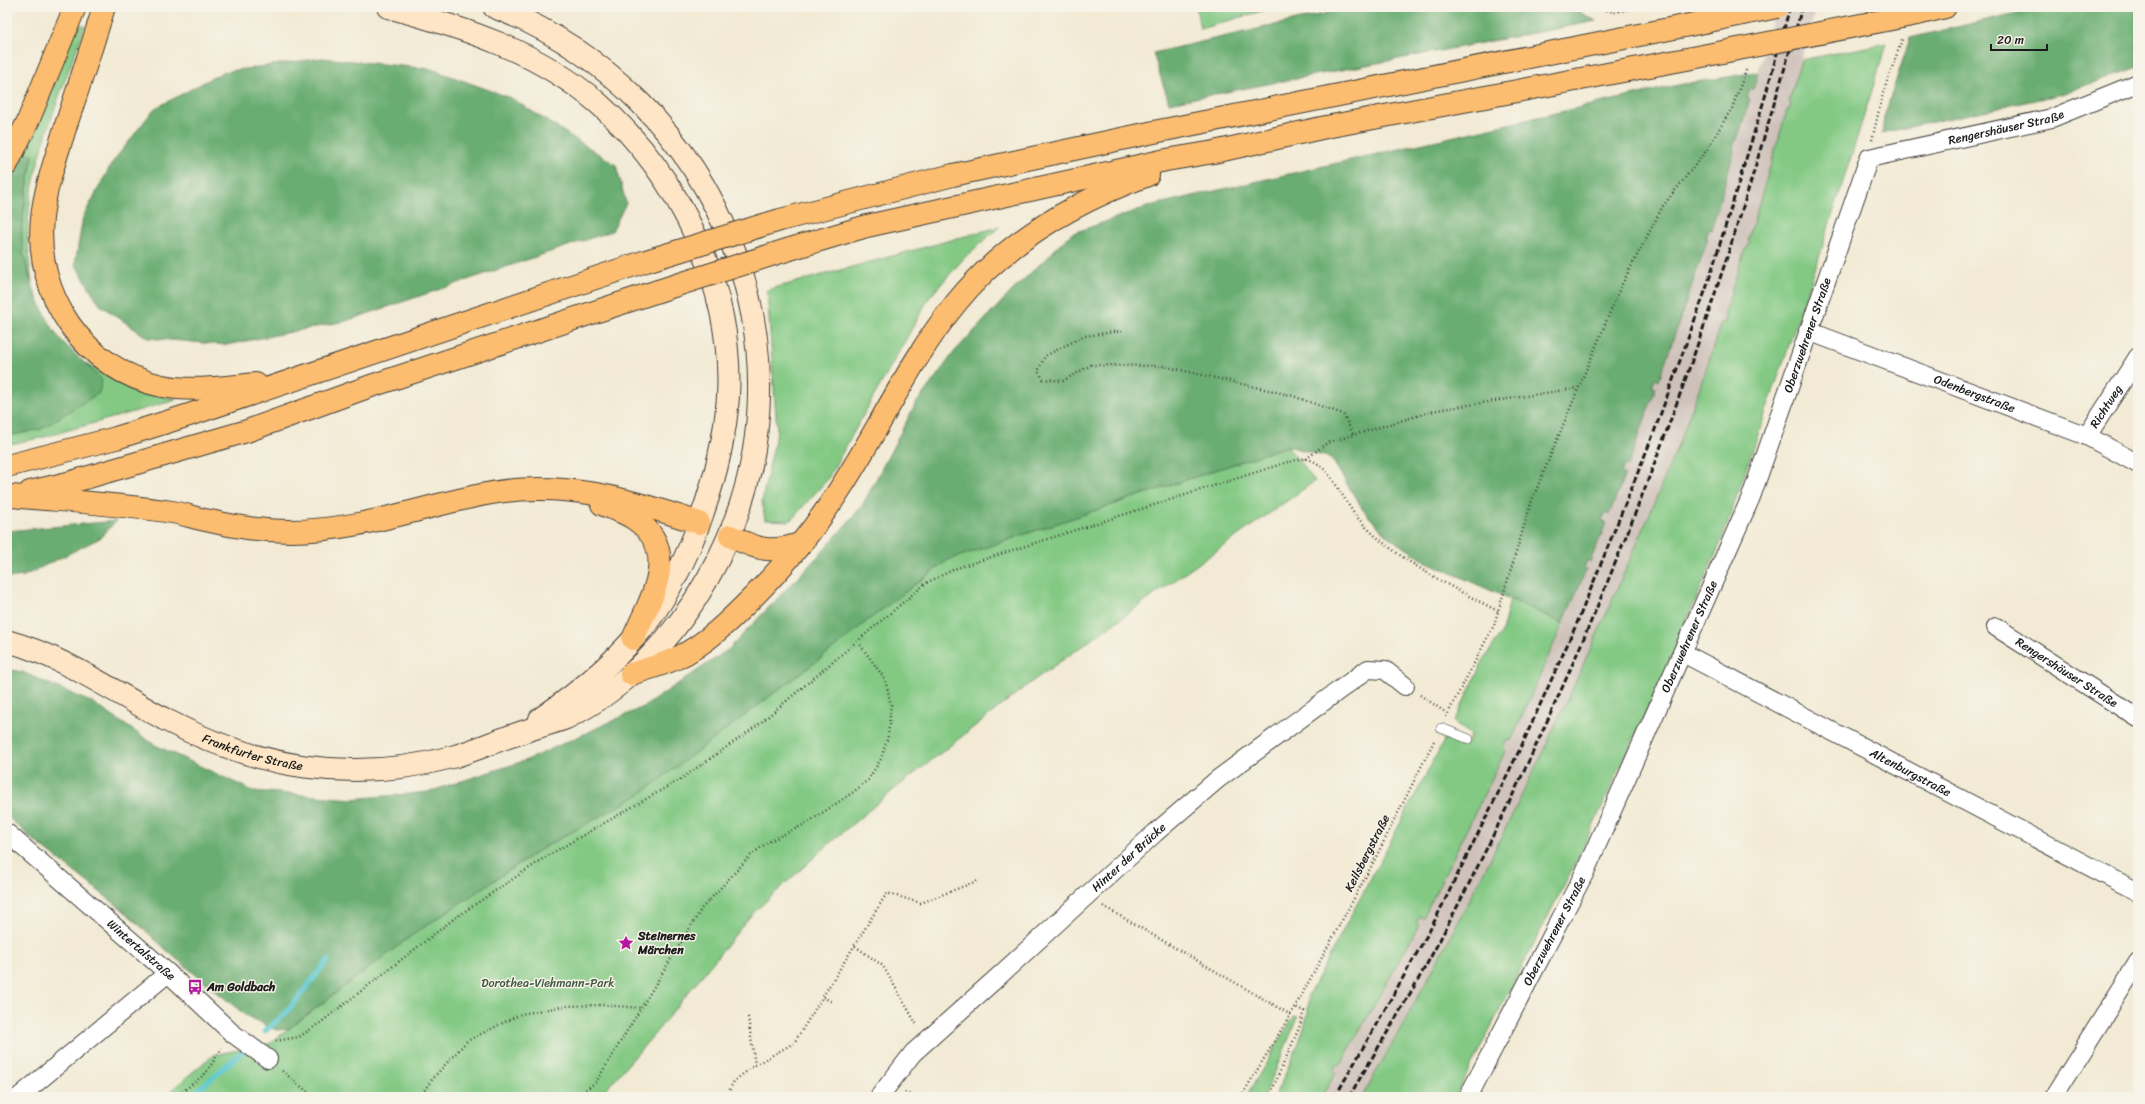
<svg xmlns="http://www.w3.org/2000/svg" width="2145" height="1104" viewBox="0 0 2145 1104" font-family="Sriracha,sans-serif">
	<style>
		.industrial { fill: #cec1b9 }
		.green { fill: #83c984; stroke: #507250 }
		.forest { fill: #6aad72; stroke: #436447 }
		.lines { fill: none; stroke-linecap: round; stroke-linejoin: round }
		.stream { stroke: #5cc9d0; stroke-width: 5.5 }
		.lane-casing { stroke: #3c3b38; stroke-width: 10 }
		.street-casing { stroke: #3c3b38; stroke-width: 20 }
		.secondary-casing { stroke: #3c3b38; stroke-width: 24 }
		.highway-casing { stroke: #3c3b38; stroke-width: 24 }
		.path { stroke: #3c3b38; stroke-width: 2.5; stroke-dasharray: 1 3; stroke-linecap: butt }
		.lane { stroke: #fff; stroke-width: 9 }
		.street { stroke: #fff; stroke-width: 18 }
		.secondary { stroke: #fee5c5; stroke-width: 22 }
		.highway { stroke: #fcbd6f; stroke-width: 22 }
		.rail { stroke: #1c1c1c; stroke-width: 3; stroke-dasharray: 6 3; stroke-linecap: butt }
		.highway-bridge-casing { stroke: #3c3b38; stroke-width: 24; stroke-linecap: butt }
		.highway-bridge { stroke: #fcbd6f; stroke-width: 22 }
		.labels { text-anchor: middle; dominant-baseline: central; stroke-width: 3; stroke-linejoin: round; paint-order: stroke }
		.street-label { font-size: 12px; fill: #1c1c1c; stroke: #f7f3e8 }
		.poi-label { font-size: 12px; font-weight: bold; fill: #1c1c1c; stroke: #f7f3e8; text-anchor: start }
		.park-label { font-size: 12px; fill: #405940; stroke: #f7f3e8 }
	</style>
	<rect width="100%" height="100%" fill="#f7f3e8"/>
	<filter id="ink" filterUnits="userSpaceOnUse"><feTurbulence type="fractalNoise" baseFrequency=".025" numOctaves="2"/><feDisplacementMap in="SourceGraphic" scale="8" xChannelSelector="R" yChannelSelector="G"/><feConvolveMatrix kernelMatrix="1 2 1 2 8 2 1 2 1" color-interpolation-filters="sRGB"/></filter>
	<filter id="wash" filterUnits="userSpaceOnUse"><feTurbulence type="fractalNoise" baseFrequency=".012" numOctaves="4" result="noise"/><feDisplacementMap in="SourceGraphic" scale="16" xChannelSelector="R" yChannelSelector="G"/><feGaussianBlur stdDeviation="0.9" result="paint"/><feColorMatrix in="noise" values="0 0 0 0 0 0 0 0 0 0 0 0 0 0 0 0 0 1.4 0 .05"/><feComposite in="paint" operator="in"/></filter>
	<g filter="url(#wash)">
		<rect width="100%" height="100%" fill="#f2ead4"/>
		<path class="industrial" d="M1776,7h40l-27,94 2,1 -2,8h-2l-39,129 2,1 -3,9h-2l-21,64 2,1 -2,9h-3l-14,47 -57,143 -60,139 -60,128 -87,173 -40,72 -41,72h-41l15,-24 -3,-2 4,-7 3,1 79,-139 -3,-3 4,-7 3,2 83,-168 -3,-2 5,-8 3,1 76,-171 -4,-2 4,-8 3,2 16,-39 -4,-2 4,-8 3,1 15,-40 -3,-1 3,-8 4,1 28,-77 -4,-2 3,-9 4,2 49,-142 -3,-1 3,-9 3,1 24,-81 -3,-1 3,-7h3l12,-40 -3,-2 3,-9 3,1z"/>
		<g class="green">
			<path d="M1196,7h80l-76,22z"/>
			<path d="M78,23l7,3c-21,59 -53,133 -57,195 -1,21 1,40 4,61l-9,-29 -2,-25 12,-73 -8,-2 -18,36v-8l15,-29z"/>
			<path d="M1887,43l-71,224 -95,275 -61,140 -80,172 -125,243h-93c95,-165 180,-336 256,-510 38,-87 76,-174 103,-265l3,1 2,-8 -2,-1 21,-65h2l3,-8 -2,-1 39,-130h2l2,-7 -2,-1 12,-42z"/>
			<path d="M999,227l-35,31 -35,40 -102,182 -37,41 -25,-1 -3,-19 15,-71 -10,-140z"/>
			<path d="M86,363l51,29 38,6 1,2 -132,37 -37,8v-9l34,-7 61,-49z"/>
			<path d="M1287,446l28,35 -285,202 -139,109 -60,50 -79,72 -99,122 -54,61h-436l50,-42 56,-11 146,-111 128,-85 99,-55 196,-148 30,-25 80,-60z"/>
			<path d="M1510,599l53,24 -52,118 -4,-1 -4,8 3,2 -83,168 -3,-2 -4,7 3,2 -79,141 -3,-2 -4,7 3,2 -15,24h-47c11,-22 39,-77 34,-101l138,-259 21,6 4,-8 -17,-13 29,-61 19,-29z"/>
			<path d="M1294,1016l4,1 -34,80h-18z"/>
		</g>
		<g class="forest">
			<path d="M1353,7h217l26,14 -427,82 -16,-50z"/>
			<path d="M2042,7h96v60l-80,28 -176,38 2,-16 26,-79z"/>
			<path d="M322,58l109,11 80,29 105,67 10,38 -14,28 -266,90 -120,24 -78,-7 -48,-33 -25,-41 8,-47 29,-54 42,-54 69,-37z"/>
			<path d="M1758,72l-5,18 -3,-1 -3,9 3,1 -13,41h-2l-2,7 2,1 -24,82 -3,-1 -3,8 3,1 -49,142 -4,-2 -3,9 4,1 -28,78 -4,-1 -3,8 4,1 -16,41 -4,-2 -3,8 4,2 -16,39 -3,-2 -3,8 3,1 -24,54 -138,-62 -39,-26 -23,-25 -32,-52 -44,-12 -339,114 -80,60 -30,25 -196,148 -99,55 -128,85 -127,96 -12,1 -31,-15 -72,-59 -50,-46 -92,-72 -24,-22v-147l15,3 71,31 62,42 98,46 100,8 75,-7 99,-32 118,-54 84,-57 93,-97 40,-46 53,-101 40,-54 59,-62 57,-55 78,-28 534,-122z"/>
			<path d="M25,153l8,2c-4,23 -9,48 -11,72 -3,33 17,81 35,108 11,14 32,31 45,45l-3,13 -58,36 -34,7v-247z"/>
			<path d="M116,521l-16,17 -76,38 -17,2v-47z"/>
		</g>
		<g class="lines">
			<g class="stream">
				<path d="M265,1031l21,-18 42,-53"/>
				<path d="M190,1097l52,-45"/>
			</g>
		</g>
	</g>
	<g filter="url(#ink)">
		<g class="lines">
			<g class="lane-casing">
				<path id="lane" d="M1441,728l28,11"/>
			</g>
			<g class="street-casing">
				<g id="street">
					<path id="s1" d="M1808,331l279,105 51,28"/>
					<path id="s2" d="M2087,436l51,-79"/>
					<path id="s3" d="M1996,627l142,91"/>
					<path id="s4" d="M1683,653l455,239"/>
					<path id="s5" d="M7,833l161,140 64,60 36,26"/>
					<path d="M19,1097l149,-124"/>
					<path id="s6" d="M879,1097l34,-44 86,-77 156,-143 63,-54 150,-110 17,1 20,16"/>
					<path id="s7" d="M1468,1097l116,-223 167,-377 118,-339 183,-40 86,-35"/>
					<path d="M2053,1097l85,-135"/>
				</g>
			</g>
			<g class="secondary-casing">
				<g id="secondary">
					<path d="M388,7c76,21 150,44 211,97 80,71 135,184 129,293 -3,41 -13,82 -27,121 -13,36 -29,71 -52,102 -30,39 -68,71 -109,99"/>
					<path id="s8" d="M7,641c58,16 107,51 159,79 92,48 185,64 286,37 22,-6 43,-16 65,-23 16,-6 33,-10 49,-16 60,-29 110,-82 142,-140 123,-215 13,-483 -214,-571"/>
				</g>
			</g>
			<g class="highway-casing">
				<g id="highway">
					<path d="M104,7c-12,39 -25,79 -38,118 -9,30 -21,62 -24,93 -8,78 43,152 120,168 31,6 63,1 94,-2"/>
					<path d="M1917,14l28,-7"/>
					<path d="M7,164l21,-43 47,-114"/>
					<path d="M780,220l173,-45 201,-43 550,-110"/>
					<path d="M790,249l77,-23 299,-66 48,-8 112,-25 366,-69"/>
					<path d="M7,466l109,-28 73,-23 457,-154"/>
					<path d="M30,492l38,-9 179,-52 121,-44 290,-96"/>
					<path d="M11,496c54,5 108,8 161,16 13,2 25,7 38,9 26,6 53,10 80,10 69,0 129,-24 196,-37 76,-15 143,5 213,29"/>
					<path d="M602,504c10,5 22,8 31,14 50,32 17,81 0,121"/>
					<path d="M730,536c29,14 41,18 72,7"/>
					<path d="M631,674c15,-5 31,-9 46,-16 28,-13 53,-38 75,-60 32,-32 61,-67 86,-106 41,-62 71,-131 118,-189 50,-62 118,-101 192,-128"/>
				</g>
			</g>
			<g class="path">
				<path d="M1591,7l24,5 28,-5"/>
				<path d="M1872,140l11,-47 20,-56"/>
				<path d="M1122,331l-38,5 -39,20 -7,15 5,8 20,2 28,-16 72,1 127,29 53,19 10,20"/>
				<path d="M1306,459l21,-16 110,-33 140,-22"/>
				<path d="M1420,695l28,19"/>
				<path d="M1446,717l48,-92 38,-125 89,-214 42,-80 43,-55 26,-43 15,-40"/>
				<path d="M1103,906l188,109"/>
				<path d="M855,946l28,20 34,59"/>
				<path d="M823,997l9,5"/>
				<path d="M748,1017l7,48"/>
				<path d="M276,1041l23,-4 21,-14 135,-105 92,-62 134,-77 77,-54 168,-142 31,-15 331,-106c6,-1 13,-4 18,-3 22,2 38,43 51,58 32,39 96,71 141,94"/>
				<path d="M282,1071l32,26"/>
				<path d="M905,1092l8,5"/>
				<path d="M176,1097l29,-23 17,-26"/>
				<path d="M420,1097l13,-19 34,-37 54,-27 44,-8 39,-1 37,3"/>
				<path d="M576,1097l20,-15 106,-174 49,-53 17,-13 39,-19 45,-30 16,-13 13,-21 7,-23 3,-31 -6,-26 -26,-36"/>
				<path d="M726,1097l8,-16 21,-16 39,-22 93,-150 34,10 56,-22"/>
				<path d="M1241,1097l54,-90 75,-138 65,-130"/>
				<path d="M1269,1097l30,-69 5,-17 -9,-4"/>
			</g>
			<use href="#lane" class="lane"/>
			<use href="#street" class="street"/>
			<use href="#secondary" class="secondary"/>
			<use href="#highway" class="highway"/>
			<g class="rail">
				<path d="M1335,1097l95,-167 91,-183 56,-124 76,-188 54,-149 58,-189 25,-90"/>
				<path d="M1349,1097c32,-55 66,-109 95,-165 129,-246 233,-505 313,-771 15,-51 31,-102 45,-154"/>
			</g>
			<g class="highway-bridge-casing">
				<g id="highway-bridge">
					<path d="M1704,22l73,-15"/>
					<path d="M1692,58l225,-44"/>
					<path d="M646,261l134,-41"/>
					<path d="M658,291l132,-42"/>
				</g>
			</g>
			<use href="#highway-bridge" class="highway-bridge"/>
		</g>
	</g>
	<defs>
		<g id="sight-bare" transform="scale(1.2)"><path d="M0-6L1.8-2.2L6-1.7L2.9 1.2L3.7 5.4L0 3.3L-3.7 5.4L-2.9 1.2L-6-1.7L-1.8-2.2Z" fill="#b5179e" stroke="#f7f3e8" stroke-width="2.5" paint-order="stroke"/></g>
		<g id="bus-bare" transform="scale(1.2)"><path d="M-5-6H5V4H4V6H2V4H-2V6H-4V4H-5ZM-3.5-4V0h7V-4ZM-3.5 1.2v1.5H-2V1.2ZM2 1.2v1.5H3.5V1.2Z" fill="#b5179e" stroke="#f7f3e8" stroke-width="2.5" paint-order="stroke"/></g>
	</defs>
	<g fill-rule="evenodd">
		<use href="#sight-bare" x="626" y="943"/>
		<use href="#bus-bare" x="195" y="987"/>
	</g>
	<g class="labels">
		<g class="street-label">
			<text stroke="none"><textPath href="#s7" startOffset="1163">Rengershäuser Straße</textPath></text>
			<text stroke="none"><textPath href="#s7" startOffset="835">Oberzwehrener Straße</textPath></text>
			<text stroke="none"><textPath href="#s1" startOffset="178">Odenbergstraße</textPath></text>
			<text stroke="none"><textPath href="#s2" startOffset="35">Richtweg</textPath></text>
			<text stroke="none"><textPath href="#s7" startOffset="511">Oberzwehrener Straße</textPath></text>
			<text stroke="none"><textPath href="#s3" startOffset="84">Rengershäuser Straße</textPath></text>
			<text stroke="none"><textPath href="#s8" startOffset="271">Frankfurter Straße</textPath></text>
			<text stroke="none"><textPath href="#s4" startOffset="257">Altenburgstraße</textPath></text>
			<text transform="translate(1367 853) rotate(-63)">Keilsbergstraße</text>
			<text stroke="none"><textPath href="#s6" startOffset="347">Hinter der Brücke</textPath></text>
			<text stroke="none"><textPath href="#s7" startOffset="187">Oberzwehrener Straße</textPath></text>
			<text stroke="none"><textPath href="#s5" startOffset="178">Wintertalstraße</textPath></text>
		</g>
		<g class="poi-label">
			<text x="638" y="936">Steinernes<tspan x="638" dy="14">Märchen</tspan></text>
			<text x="207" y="987">Am Goldbach</text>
		</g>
		<g class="park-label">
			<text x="548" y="983">Dorothea-Viehmann-Park</text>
		</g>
	</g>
	<rect width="2145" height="1104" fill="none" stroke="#f7f3e8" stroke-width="24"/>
	<path d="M1991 44v6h56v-6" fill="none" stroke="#1c1c1c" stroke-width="2"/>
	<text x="1997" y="44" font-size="12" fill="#1c1c1c" stroke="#f7f3e8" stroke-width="3" paint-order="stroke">20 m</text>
</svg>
